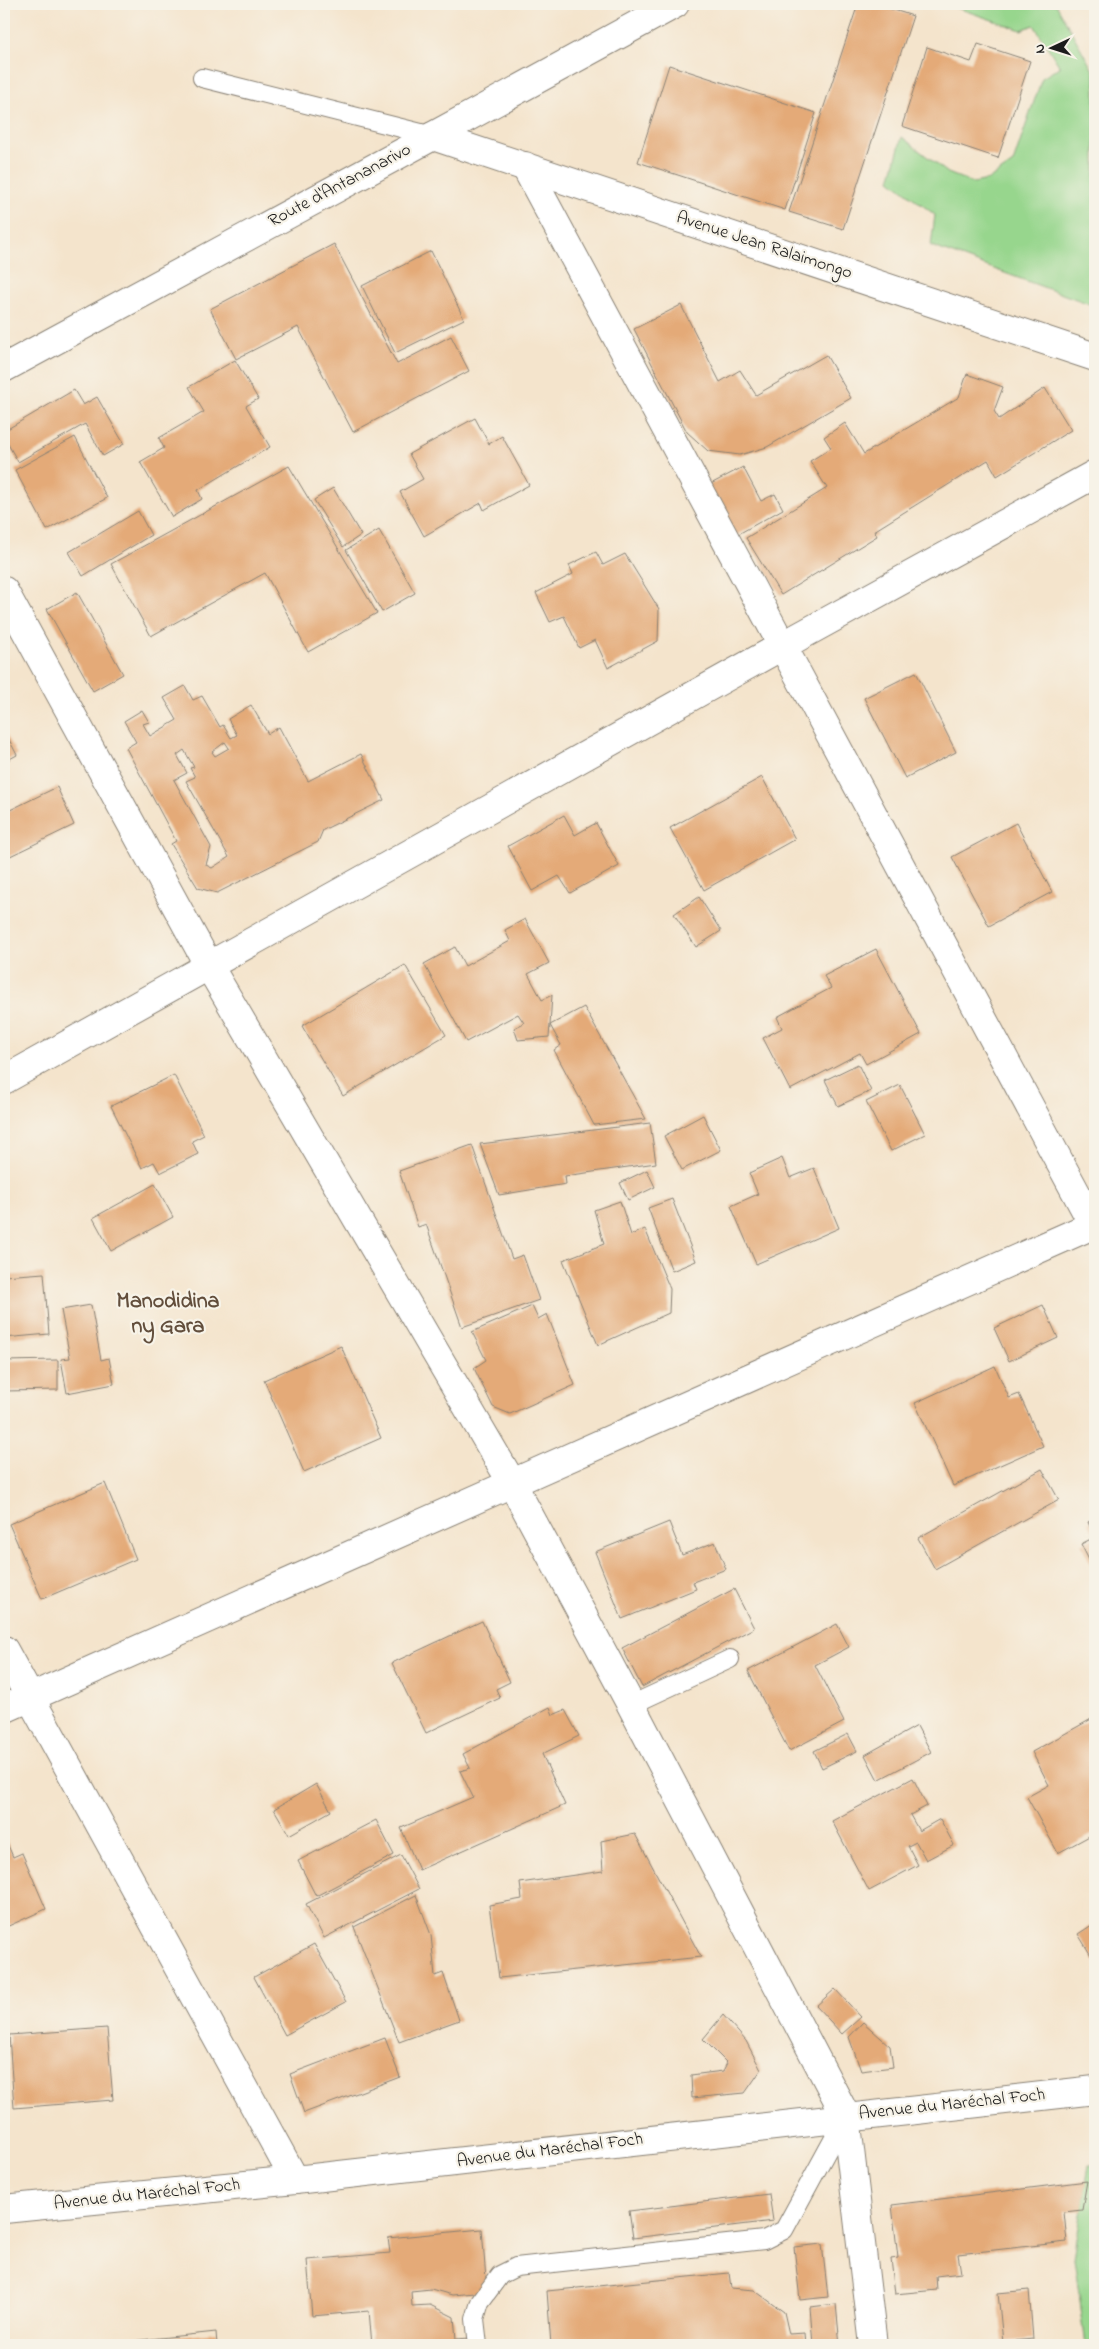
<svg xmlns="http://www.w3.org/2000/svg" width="1099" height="2349" viewBox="0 0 1099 2349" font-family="'Indie Flower',sans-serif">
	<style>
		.green { fill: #97d68d; stroke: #5a7954 }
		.building { fill: #e4aa78; fill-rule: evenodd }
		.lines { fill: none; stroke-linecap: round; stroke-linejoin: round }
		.lane-casing { stroke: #888074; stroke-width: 20 }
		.street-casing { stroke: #888074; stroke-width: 30 }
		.secondary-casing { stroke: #888074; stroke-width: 30 }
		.lane { stroke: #fff; stroke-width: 18 }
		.street { stroke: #fff; stroke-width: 28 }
		.secondary { stroke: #fff; stroke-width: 28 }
		.labels { text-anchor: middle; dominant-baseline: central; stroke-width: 4.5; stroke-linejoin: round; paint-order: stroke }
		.street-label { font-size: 18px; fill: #1c1c1c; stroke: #f7f3e8 }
		.district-label { font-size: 22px; font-weight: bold; fill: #624e3c; stroke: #f7f3e8 }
	</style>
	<rect width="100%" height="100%" fill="#f7f3e8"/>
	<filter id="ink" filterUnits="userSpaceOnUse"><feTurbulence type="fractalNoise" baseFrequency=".02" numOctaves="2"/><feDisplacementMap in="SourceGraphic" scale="10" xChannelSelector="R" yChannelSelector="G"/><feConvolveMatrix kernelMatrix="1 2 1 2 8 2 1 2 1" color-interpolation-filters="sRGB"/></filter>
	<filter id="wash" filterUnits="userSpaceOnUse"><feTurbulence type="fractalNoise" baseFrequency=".0096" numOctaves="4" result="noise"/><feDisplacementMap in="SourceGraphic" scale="20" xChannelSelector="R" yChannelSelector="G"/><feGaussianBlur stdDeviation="1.12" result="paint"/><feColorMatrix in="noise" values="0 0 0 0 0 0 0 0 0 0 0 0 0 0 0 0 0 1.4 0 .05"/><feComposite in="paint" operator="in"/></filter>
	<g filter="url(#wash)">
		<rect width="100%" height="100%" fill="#f4e4cc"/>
		<g class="green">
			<path d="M946,4h110l39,70v232l-164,-60 4,-31 -45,-35 12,-43 46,36 25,10 15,-3 25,-17 29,-85 18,-11 -26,-42 -13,5z"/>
			<path d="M1089,2165h6v180h-9l-12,-87z"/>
		</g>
		<g id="blocks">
			<g class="building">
				<path d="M858,4h17l38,12 -70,213 -54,-17z"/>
				<path d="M978,44l52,17 -32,97 -96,-32 25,-79 44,15z"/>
				<path d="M669,65l147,48 -31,97 -147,-48z"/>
				<path d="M334,244l63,120 54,-28 18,35 -116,61 -55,-105 -62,32 -26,-50z"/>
				<path d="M431,251l33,68 -69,34 -33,-67z"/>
				<path d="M681,305l39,77 20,-12 16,25 70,-40 25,43 -84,49 -27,8 -32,-4 -21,-19 -53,-103z"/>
				<path d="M235,360l23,39 -12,7 24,41 -72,43 4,9 -30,18 -32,-55 24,-14 -5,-10 45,-26 -15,-25z"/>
				<path d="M967,374l36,13 -9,24 5,8 46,-31 26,42 -74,46 -9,-16 -114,71 3,5 -96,59 -35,-57 81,-50 -17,-27 21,-13 -7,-11 21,-14 19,31 95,-57z"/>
				<path d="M74,390l9,15 14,-8 27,47 -21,12 -18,-32 -67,38 -14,-25v-6z"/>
				<path d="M475,418l14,26 13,-8 27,49 -45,25 -3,-7 -57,33 -24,-44 23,-13 -14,-25z"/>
				<path d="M75,437l32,61 -60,32 -32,-60z"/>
				<path d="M289,466l88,147 -69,39 -43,-79 -114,63 -40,-72z"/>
				<path d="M743,467l18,34 14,-7 8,15 -50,28 -28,-50z"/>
				<path d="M333,488l28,47 -18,12 -29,-47z"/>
				<path d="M138,511l13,24 -68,41 -14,-24z"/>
				<path d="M379,530l36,63 -33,19 -36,-62z"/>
				<path d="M596,552l7,13 22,-11 34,55 -1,32 -50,27 -13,-28 -16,8 -15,-32 -14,6 -14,-29 37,-19 -4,-9z"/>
				<path d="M77,592l46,82 -30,17 -46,-82z"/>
				<path d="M916,672l40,80 -51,26 -41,-80z"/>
				<path d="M185,686l8,14 9,-4 18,31 3,-2 8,13 6,-3 -9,-16 23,-14 17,29 11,-7 29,54 53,-27 23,46 -61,30 -5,12 -101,51 -19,-5 -27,-44 5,-3 -50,-93 10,-6 -12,-21 18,-11 7,12 -6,2 7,12 27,-16 -13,-22zM225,742l4,6 -14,8 -3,-4zM184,750l10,17 -4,1 5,9 -9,4 43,76 -17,11 -6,-3 5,-18 -37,-67 13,-7 -10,-18z"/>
				<path d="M4,730l13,25 -13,7z"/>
				<path d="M762,777l33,62 -91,51 -34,-62z"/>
				<path d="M57,787l17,38 -70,34v-46z"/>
				<path d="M564,815l11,20 21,-12 23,43 -49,27 -11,-17 -27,15 -24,-45z"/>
				<path d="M1016,823l36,69 -63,34 -37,-69z"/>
				<path d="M699,897l22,34 -25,16 -22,-33z"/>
				<path d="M525,919l24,44 -21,11 14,26 10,-5 -2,30 34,-18 62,112 -52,6 -40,-75 7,-5 -11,-20 -1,12 -31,3 -4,-12 10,-5 -6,-9 -52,28 -42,-78 31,-17 10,19 45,-25 -5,-11z"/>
				<path d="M876,949l45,85 -55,30 -6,-11 -70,37 -27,-52 19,-10 -5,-11 54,-29 -7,-12z"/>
				<path d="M405,965l41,70 -103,61 -41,-70z"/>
				<path d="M858,1064l13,27 -33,15 -13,-26z"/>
				<path d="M174,1075l30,60 -12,6 6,13 -38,19 -6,-11 -12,6 -31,-62z"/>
				<path d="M900,1085l25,49 -34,17 -25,-49z"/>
				<path d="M703,1115l18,35 -39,20 -18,-34z"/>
				<path d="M650,1123l6,40 -91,13 1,8 -67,11 -19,-51z"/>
				<path d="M472,1145l40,114 11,-4 16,45 -77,27 -36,-103 -8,3 -19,-56z"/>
				<path d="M782,1158l8,20 24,-10 25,60 -83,36 -25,-58 27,-12 -9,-21z"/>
				<path d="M647,1170l8,17 -27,13 -8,-17z"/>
				<path d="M155,1184l18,33 -62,34 -18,-33z"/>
				<path d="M672,1199l24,62 -24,10 -24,-63z"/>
				<path d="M620,1201l11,34 14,-6 25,60 -1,24 -71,32 -35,-85 41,-16 -10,-34z"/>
				<path d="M44,1273l5,61 -45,4v-62z"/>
				<path d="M91,1305l10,55 8,-2 5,26 -47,9 -6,-34 9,-1 -9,-48z"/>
				<path d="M1043,1305l15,33 -49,23 -15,-33z"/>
				<path d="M532,1306l6,13 9,-5 28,71 -65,29 -17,-7 -19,-39 12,-8 -14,-28z"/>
				<path d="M341,1346l40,92 -77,34 -40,-92z"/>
				<path d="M58,1360v30l-54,1v-30z"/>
				<path d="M995,1366l14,32 10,-4 24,52 -90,40 -38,-83z"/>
				<path d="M1042,1469l17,31 -124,69 -17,-31z"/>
				<path d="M105,1483l31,76 -94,40 -33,-75z"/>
				<path d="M1095,1519v18l-7,-15z"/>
				<path d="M669,1522l13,33 33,-13 11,27 -33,13 3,7 -74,30 -27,-67z"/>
				<path d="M1095,1537v35l-14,-28z"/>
				<path d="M734,1589l20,39 -112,59 -20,-39z"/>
				<path d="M482,1621l28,61 -14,7 4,9 -74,35 -34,-70z"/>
				<path d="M837,1624l12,23 -34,18 29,57 -55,29 -41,-80z"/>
				<path d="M550,1707l3,8 12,-5 14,26 -37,18 23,51 -146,65 -18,-42 72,-31 -13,-26 10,-3 -7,-14z"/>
				<path d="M1095,1717v116l-37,20 -31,-56 22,-12 -17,-33z"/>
				<path d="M917,1726l14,26 -53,28 -13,-25z"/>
				<path d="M848,1734l9,17 -35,17 -8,-17z"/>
				<path d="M913,1778l14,28 -17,9 9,16 21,-12 14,26 -28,15 -10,-18 -8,4 10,19 -49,26 -37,-70z"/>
				<path d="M316,1784l15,27 -42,24 -15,-26z"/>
				<path d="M376,1820l18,35 -78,41 -18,-35z"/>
				<path d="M635,1834l66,123 -202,21 -10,-73 33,-6 -2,-16 83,-12 -2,-30z"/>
				<path d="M5,1838l8,19 9,-4 24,56 -42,19z"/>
				<path d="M401,1855l18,34 -95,49 -18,-34z"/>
				<path d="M416,1895l15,40 4,41 8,-3 16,47 -60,22 -45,-115z"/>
				<path d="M1095,1923v39l-17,-28z"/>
				<path d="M314,1944l32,58 -61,33 -31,-58z"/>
				<path d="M835,1989l26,28 -19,17 -26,-28z"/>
				<path d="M723,2015l23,26 15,29 -16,23 -53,5 -1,-23 32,-4 4,-8 -24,-24z"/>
				<path d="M863,2022l27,24 3,21 -32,4 -12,-34z"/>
				<path d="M107,2028l6,72 -99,8 -5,-73z"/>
				<path d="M385,2038l15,39 -96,36 -14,-39z"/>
				<path d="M1087,2181l-5,29 -18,2 3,30 -109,12 3,19 -25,3 1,14 -42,4 -4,-35 7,-1 -6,-53z"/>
				<path d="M769,2194l4,27 -140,17 -4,-27z"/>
				<path d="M482,2229l5,63 -35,3 -21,-6 -20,2 1,15 18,-1 24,12 2,22 14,-1 1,7h-99l-3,-34 -57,5 -5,-56 83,-7 -2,-15z"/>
				<path d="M822,2244l6,53 -28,3 -6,-53z"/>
				<path d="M729,2273l2,15 23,2 30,22 5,22 16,-1 1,12h-255l-4,-54z"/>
				<path d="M1029,2290l4,49 -30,3 -5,-49z"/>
				<path d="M836,2304l4,41h-27l-3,-38z"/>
				<path d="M216,2332l1,13h-114v-1z"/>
			</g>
		</g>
	</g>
	<g filter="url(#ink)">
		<use href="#blocks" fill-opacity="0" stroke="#888074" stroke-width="1"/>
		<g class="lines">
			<g class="lane-casing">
				<g id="lane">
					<path d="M202,78l231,58"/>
					<path d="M631,1705l99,-46"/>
					<path d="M478,2345l-3,-26 5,-17 20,-27 16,-8 248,-27 20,-10 62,-114"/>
				</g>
			</g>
			<g class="street-casing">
				<g id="street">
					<path d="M433,136l242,-132"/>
					<path d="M525,166l570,1062"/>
					<path d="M4,591l205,375 303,517 119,222 215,411 27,229"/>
					<path d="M4,1080l778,-434 313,-172"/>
					<path d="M4,1650l291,530"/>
					<path d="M4,1709l1091,-485"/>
				</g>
			</g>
			<g class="secondary-casing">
				<g id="secondary">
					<path d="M4,368l429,-232 662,221"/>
					<path d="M4,2209l291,-29 800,-90"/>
				</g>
			</g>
			<use href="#lane" class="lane"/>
			<use href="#street" class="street"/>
			<use href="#secondary" class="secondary"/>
		</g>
	</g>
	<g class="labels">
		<g class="street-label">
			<text transform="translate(340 186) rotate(-28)">Route d'Antananarivo</text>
			<text transform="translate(764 246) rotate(18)">Avenue Jean Ralaimongo</text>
			<text transform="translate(952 2105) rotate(-6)">Avenue du Maréchal Foch</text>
			<text transform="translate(550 2151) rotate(-7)">Avenue du Maréchal Foch</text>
			<text transform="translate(147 2195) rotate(-6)">Avenue du Maréchal Foch</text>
		</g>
		<g class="district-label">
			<text x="168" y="1302">Manodidina<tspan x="168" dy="25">ny Gara</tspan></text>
		</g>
	</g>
	<rect width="1099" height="2349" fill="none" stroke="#f7f3e8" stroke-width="20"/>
	<g transform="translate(1052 48) rotate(266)" stroke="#f7f3e8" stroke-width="4" paint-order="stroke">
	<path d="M0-4L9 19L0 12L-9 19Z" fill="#1c1c1c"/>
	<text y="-8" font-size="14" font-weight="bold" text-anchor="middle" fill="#1c1c1c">N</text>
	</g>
</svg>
